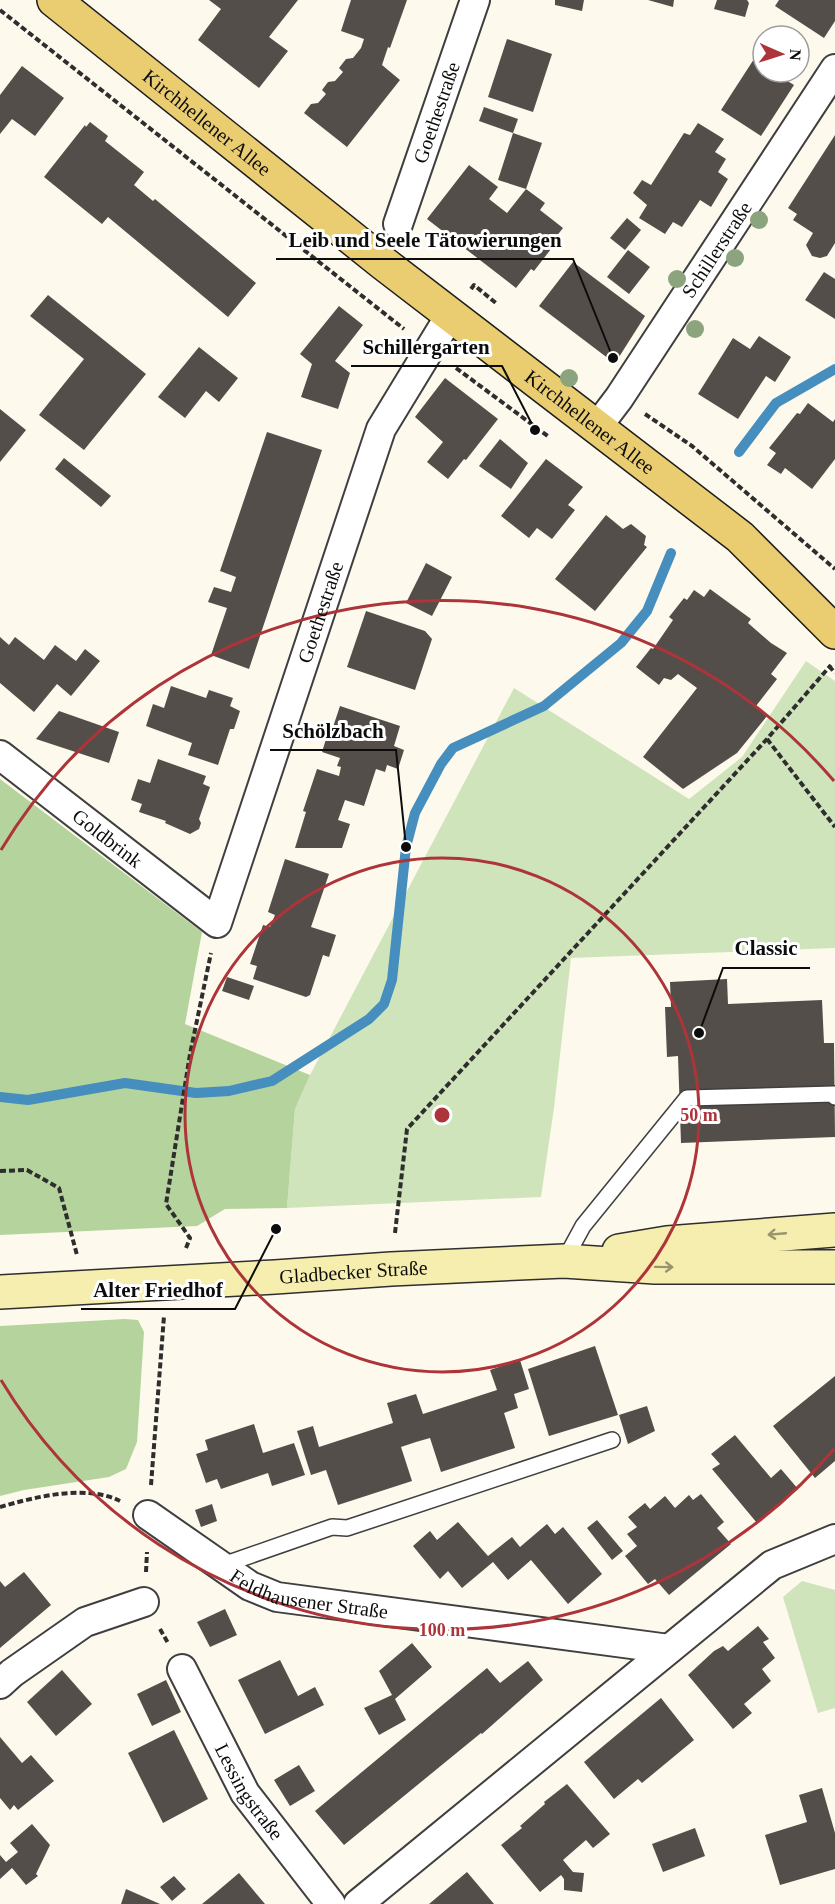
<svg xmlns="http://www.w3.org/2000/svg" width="835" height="1904" viewBox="0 0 835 1904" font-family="'Times New Roman',serif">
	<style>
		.green { fill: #d0e4bb }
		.forest { fill: #b5d39c }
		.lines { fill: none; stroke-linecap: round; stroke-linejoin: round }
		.stream { stroke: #468ebe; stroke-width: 10 }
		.building { fill: #544e4a }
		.service-casing { stroke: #3f3f3f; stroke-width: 18 }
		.minor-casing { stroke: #3f3f3f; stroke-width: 32 }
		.secondary-casing { stroke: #2e2e2e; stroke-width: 36 }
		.primary-casing { stroke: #1d1d1d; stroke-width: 36 }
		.path { stroke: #2e2e2e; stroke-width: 4; stroke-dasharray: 6 3; stroke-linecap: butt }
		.service { stroke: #fff; stroke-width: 15 }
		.minor { stroke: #fff; stroke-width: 28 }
		.secondary { stroke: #f6eeaf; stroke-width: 33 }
		.primary { stroke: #eacc71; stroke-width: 33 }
		.tree { fill: #8ca47e }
		.oneway { stroke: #98946e }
		.ring { fill: none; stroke: #ad3439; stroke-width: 3 }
		.labels { text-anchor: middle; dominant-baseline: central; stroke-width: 6; stroke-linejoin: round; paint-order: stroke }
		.street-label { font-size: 20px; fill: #0c0c0c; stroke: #fff }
		.centre { fill: #ad3439; stroke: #fff; stroke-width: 3 }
		.ring-label { font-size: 18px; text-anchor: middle; font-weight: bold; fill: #ad3439; stroke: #fff; stroke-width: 6; stroke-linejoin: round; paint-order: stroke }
		.leader { fill: none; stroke: #0c0c0c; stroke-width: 2 }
		.callout-dot { fill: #0c0c0c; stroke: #fff; stroke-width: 2 }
		.callout-label { font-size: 21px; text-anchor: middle; font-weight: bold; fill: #0c0c0c; stroke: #fff; stroke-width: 6; stroke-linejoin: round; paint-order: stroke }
	</style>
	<rect width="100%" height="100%" fill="#fdfaed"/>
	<g class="green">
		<path d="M806,661l29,20v267l-264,10 -17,150 -13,89 -254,11 8,-99 15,-34 204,-387 175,111 53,-42z"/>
		<path d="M802,1581l33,9v118l-17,5 -35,-116z"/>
	</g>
	<g class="forest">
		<path d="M0,779l202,153 -17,92 125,51 -15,34 -8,99 -62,1 -28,17 -197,9z"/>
		<path d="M125,1319l13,1 6,12 -7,110 -11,27 -17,8 -85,13 -24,6v-170z"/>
	</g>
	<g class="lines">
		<g class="stream">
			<path d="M739,452l37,-49 59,-34"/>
			<path d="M0,1097l28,3 97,-17 71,10 33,-2 43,-10 97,-62 15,-15 8,-24 14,-133 9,-34 26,-49 12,-16 91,-42 77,-63 26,-32 24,-58"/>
		</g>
	</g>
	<g class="building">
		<path d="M209,0h89l-29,37 19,14 -29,37 -61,-48 23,-31z"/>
		<path d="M351,0h56l-17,48 -2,-1 -6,18 18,15 -53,67 -43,-34 7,-9 7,-1 8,-9 -4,-4 6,-8 7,-1 8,-9 -4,-4 7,-9 7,-1 8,-10 3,-9 -23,-8z"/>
		<path d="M555,0h29l-2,11 -27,-6z"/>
		<path d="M648,0h26l-1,7z"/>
		<path d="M717,0h30l2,3 -4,14 -31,-8z"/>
		<path d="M779,0h56v21l-11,17 -49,-32z"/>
		<path d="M507,39l45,15 -19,58 -45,-15z"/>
		<path d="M754,59l9,6v7h10l21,13 -33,51 -40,-26z"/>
		<path d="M22,66l42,32 -29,38 -23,-17 -12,15v-39z"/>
		<path d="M484,107l34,12 -5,14 -34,-12z"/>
		<path d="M90,122l18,14 -3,5 39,31 -10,13 19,16 2,-2 101,84 -28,34 -120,-100 -6,7 -58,-47 41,-52 1,2z"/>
		<path d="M698,123l26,16 -9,13 11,7 -8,13 10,7 -17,28 -11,-7 -18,27 -9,-5 -8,12 -26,-16 8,-13 -14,-12 9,-13 9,5 33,-52 6,2z"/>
		<path d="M513,133l29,10 -16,46 -28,-9z"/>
		<path d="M835,135v108l-8,13 -7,2 -8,-2 -6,-11 7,-12 -20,-13 4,-6 -9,-6z"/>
		<path d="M469,165l29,22 -9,12 18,14 19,-24 19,14 -5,7 23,18 -15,19 3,2 -17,22 -3,-2 -15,19 -89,-69z"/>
		<path d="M627,218l14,12 -16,20 -15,-12z"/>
		<path d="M628,250l22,17 -21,27 -22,-17z"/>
		<path d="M573,262l72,54 -26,41 -10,2 -70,-53z"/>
		<path d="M824,272l11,7v40l-30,-19z"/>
		<path d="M48,295l98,79 -62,76 -45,-35 45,-56 -54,-43z"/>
		<path d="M339,306l24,19 -28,36 15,12 -12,36 -37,-12 11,-33 -12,-10z"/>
		<path d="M759,336l32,21 -16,25 -9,-6 -28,43 -40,-25 35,-56 17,11z"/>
		<path d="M199,347l39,31 -19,24 -13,-11 -21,27 -27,-21z"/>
		<path d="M445,378l53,41 -32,41 -2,-1 -16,20 -21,-17 16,-20 -28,-25z"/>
		<path d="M808,403l25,19 2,-3v40l-23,30 -27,-21 -4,6 -14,-9 9,-12 -7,-5 28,-35 3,1z"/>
		<path d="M0,409l26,21 -26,32z"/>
		<path d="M267,432l55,18 -73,219 -38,-14 16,-47 -19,-6 6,-15 17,5 5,-15 -16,-6z"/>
		<path d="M500,439l28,24 -17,26 -32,-23z"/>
		<path d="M64,458l47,38 -10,11 -46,-38z"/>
		<path d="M546,459l37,28 -15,18 7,5 -23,29 -15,-11 -8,10 -28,-22z"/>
		<path d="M606,515l17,14 8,-5 15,12 -2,9 3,2 -52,64 -40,-32z"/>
		<path d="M426,563l26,14 -20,39 -26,-13z"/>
		<path d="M710,589l41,30 -3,4 23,20 16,10 -16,21 6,5 -21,27 11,10 -30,37 -54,36 -40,-32 54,-69 -19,-14 -7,6 -7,-2 -5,7 -23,-18 15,-19 2,1 20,-29 -4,-3 15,-19 3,2 7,-10 10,7z"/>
		<path d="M366,611l59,20 7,8 -17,51 -68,-23z"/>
		<path d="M0,637l9,8 6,-8 29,23 11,-15 21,16 9,-12 15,12 -29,35 -14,-12 -23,28 -34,-29z"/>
		<path d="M171,686l35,12 3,-8 24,8 -3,8 10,5 -6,18h-4l-12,36 -30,-10 4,-12 -46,-17 7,-22 11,4z"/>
		<path d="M340,706l60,20 -6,20 10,4 -6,19 -11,-4 -2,7 -9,-3 -12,37 -19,-6 -7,20 12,4 -8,24h-47l11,-36 -3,-1 14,-42 22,7 2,-9 -4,-1 3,-8 -18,-6 8,-26 3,1z"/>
		<path d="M59,711l60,21 -10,31 -73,-24z"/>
		<path d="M158,759l48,17 -3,8 7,3 -11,32 2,4 -2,6 -9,5 -25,-11 1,-2 -27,-9 3,-8 -11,-4 7,-21 12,4z"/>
		<path d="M285,859l44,15 -18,53 25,8 -7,22 -6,-2 -13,40 -4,2 -53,-18 4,-13 -7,-2 13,-39 7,2 5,-12 -7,-3z"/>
		<path d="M227,977l27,9 -5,14 -27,-9z"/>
		<path d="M727,979l1,25 94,-4 2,43h10l1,94 -154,6 -3,-87 -11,1 -2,-50h6l-1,-25z"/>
		<path d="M595,1346l23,69 -69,21 -21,-67z"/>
		<path d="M520,1360l9,29 -15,5 4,14 -14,5 11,35 -74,24 -11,-34 -14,4 -15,5 11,34 -74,24 -12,-35 -15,5 -14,-44 16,-5 6,21 74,-24 -6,-20 29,-9 7,20 74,-24 -7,-20z"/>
		<path d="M835,1376v85l-20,17 -42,-52z"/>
		<path d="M647,1406l8,25 -27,13 -9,-29z"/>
		<path d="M254,1424l9,29 31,-10 11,32 -33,11 -4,-13 -47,16 -4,-10 -11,4 -10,-29 12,-4 -3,-10z"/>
		<path d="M735,1435l36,43 10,-9 17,20 -41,34 -45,-54 8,-5 -9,-10z"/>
		<path d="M701,1494l23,28 -7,6 14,16 -62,51 -14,-16 -7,5 -23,-28 12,-10 -10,-12 10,-7 -9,-10 17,-14 5,6 15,-13 10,12 14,-13 4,5z"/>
		<path d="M212,1504l5,17 -16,6 -6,-17z"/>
		<path d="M597,1520l26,31 -11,9 -25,-32z"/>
		<path d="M458,1522l30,34 24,-19 8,10 27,-23 8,10 8,-7 39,47 -34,30 -37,-44 -23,20 -15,-18 -31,26 -14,-17 -8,8 -27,-33 17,-15 7,9z"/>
		<path d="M24,1572l27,33 -51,43v-67l5,6z"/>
		<path d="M225,1609l12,26 -27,12 -13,-25z"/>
		<path d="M758,1626l11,13 -6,3 12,16 -13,11 9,12 -27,23 8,9 -19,16 -45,-54 26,-24 9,-5 5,5z"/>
		<path d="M412,1643l20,24 -37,32 11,21 -27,15 -15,-27 28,-13 -13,-24z"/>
		<path d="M280,1660l18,36 17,-9 9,18 -59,29 -27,-54z"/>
		<path d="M528,1661l15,19 -61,54 -1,-1 -137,112 -29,-34 172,-143 13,15z"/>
		<path d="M62,1670l30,34 -36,32 -29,-34z"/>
		<path d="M166,1680l15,32 -29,14 -15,-32z"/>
		<path d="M661,1698l33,42 -52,43 -4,-4 -24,20 -30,-37z"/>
		<path d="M174,1730l34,69 -45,24 -35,-70z"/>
		<path d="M0,1737l22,26 9,-8 23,26 -36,29 -4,-5 -4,5 -10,-12z"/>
		<path d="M299,1765l16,26 -25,15 -16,-26z"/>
		<path d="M567,1784l43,50 -17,14 -7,-8 -23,20 10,12 11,1 -2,19 -18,-2v-11l-3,-4 -21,17 -39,-47 21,-17 -2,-2 25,-22 -1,-2z"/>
		<path d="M822,1788l13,45v36l-55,16 -15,-50 42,-13 -8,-27z"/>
		<path d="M32,1824l18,21 -14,29 2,2 -12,9 -14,-17 -12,11v-24l6,7 12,-10 -8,-9z"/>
		<path d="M695,1828l10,28 -42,16 -11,-28z"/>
		<path d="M467,1872l27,32h-65z"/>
		<path d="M239,1873l26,31h-63l11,-9z"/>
		<path d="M174,1876l12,13 -14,12 -12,-14z"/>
		<path d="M126,1889l34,15h-39z"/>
	</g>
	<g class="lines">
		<g class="service-casing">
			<g id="service">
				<path d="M564,1261l19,-35 104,-128 147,-4 1,3"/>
				<path d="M220,1566l112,-39 15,1 265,-88"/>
			</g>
		</g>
		<g class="minor-casing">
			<g id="minor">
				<path id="s1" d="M398,224l77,-224"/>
				<path id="s2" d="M597,427l22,-29 216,-329"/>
				<path id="s3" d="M0,755l217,168 164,-494 70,-115"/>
				<path id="s4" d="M148,1515l102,71 27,11 392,52"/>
				<path id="s5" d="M182,1669l63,124 86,111"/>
				<path d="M0,1684l12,-11 73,-51 59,-20"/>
				<path d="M358,1904l414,-339 63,-26"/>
			</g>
		</g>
		<g class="secondary-casing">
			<g id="secondary">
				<path d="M619,1251l48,-8 168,-13"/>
				<path id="s6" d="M0,1292l275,-15 116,-8 173,-8 91,6h180"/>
			</g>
		</g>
		<g class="primary-casing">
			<g id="primary">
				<path id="s7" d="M54,0l329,263 357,274 95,95"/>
			</g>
		</g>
		<g class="path">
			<path d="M0,10l404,319"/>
			<path d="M471,289l3,-4 23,19"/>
			<path d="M456,368l93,69"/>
			<path d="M645,414l47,32 143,123"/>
			<path d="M829,666l6,7"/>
			<path d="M767,739l68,88"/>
			<path d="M0,1171l27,-1 32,18 18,67"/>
			<path d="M395,1233l12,-104 360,-390 64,-74"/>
			<path d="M186,1248l4,-10 -24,-34 24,-150 21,-101"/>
			<path d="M151,1485l13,-169"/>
			<path d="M0,1507c35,-10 86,-23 120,-6"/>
			<path d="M146,1572l1,-20"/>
			<path d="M160,1629l8,14"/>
		</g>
		<use href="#service" class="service"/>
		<use href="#minor" class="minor"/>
		<use href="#secondary" class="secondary"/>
		<use href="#primary" class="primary"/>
	</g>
	<g class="tree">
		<circle cx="759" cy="220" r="9"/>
		<circle cx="735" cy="258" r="9"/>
		<circle cx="677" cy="279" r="9"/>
		<circle cx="695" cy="329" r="9"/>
		<circle cx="569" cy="378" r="9"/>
	</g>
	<defs><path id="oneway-shaft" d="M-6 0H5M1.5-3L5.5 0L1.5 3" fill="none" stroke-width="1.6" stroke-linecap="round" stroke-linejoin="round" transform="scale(1.5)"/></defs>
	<g class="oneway">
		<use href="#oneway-shaft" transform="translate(777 1234) rotate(175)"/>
		<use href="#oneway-shaft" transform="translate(664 1267) rotate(1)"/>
	</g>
	<g class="ring">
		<circle cx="442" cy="1115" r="257"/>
		<path d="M834 1449A515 515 0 0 1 1 1380M1 850A515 515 0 0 1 834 781"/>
	</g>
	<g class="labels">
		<g class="street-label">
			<text stroke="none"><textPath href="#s1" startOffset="118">Goethestraße</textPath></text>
			<text stroke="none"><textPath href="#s7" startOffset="196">Kirchhellener Allee</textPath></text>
			<text stroke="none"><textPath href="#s2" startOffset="214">Schillerstraße</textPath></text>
			<text stroke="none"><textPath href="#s7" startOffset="682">Kirchhellener Allee</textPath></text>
			<text stroke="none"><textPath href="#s3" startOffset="602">Goethestraße</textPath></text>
			<text stroke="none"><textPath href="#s3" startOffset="136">Goldbrink</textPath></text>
			<text stroke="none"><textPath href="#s6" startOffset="354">Gladbecker Straße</textPath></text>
			<text stroke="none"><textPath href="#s4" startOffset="184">Feldhausener Straße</textPath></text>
			<text stroke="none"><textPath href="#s5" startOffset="140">Lessingstraße</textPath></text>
		</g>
	</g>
	<circle cx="442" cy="1115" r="9" class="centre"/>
	<g class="ring-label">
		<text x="699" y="1121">50 m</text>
		<text x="442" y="1636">100 m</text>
	</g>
	<path class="leader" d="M613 358L573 259H276M535 430L502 366H351M406 847L396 750H270M699 1033L723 968H810M276 1229L235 1309H81"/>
	<g class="callout-dot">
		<circle cx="613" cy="358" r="6"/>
		<circle cx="535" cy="430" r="6"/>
		<circle cx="406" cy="847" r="6"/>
		<circle cx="699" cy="1033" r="6"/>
		<circle cx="276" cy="1229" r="6"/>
	</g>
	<g class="callout-label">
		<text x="425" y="247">Leib und Seele Tätowierungen</text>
		<text x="426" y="354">Schillergarten</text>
		<text x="333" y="738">Schölzbach</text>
		<text x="766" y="955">Classic</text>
		<text x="158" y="1297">Alter Friedhof</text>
	</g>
	<g transform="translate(781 54) rotate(93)"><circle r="28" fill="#ffffff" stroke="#9e9e9e" stroke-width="1.5"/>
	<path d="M0-4.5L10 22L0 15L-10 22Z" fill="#ad3439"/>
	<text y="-9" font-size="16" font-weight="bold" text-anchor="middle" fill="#0c0c0c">N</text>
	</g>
</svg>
